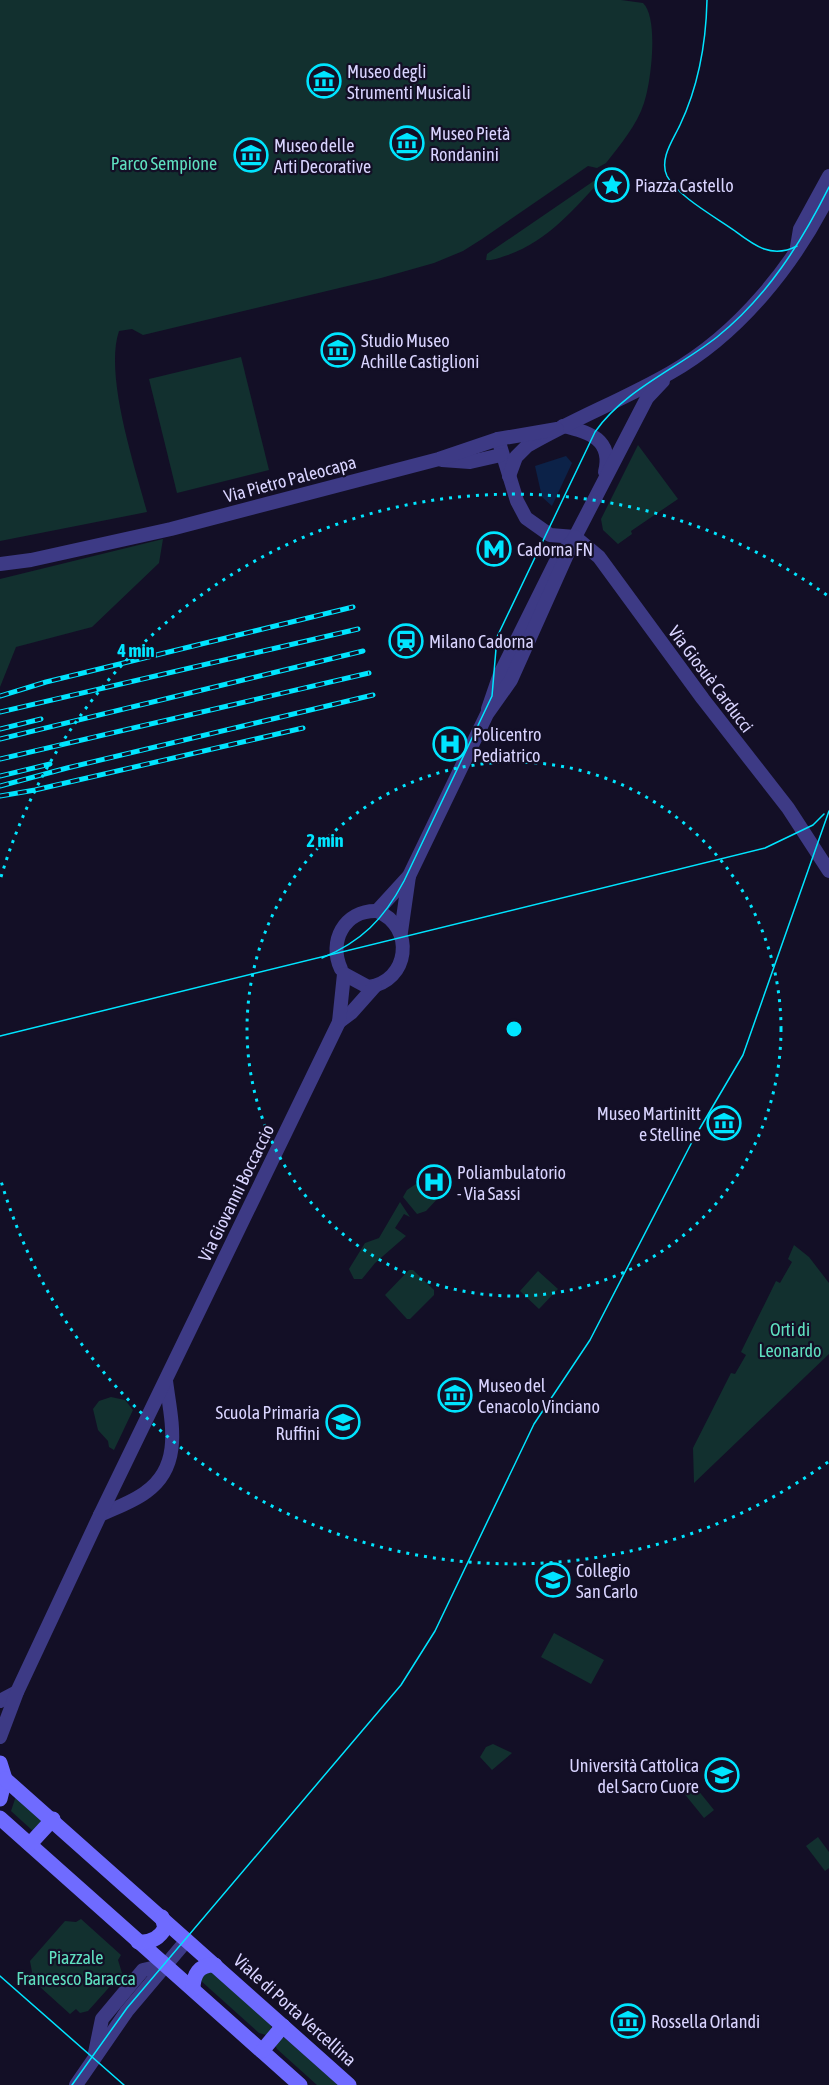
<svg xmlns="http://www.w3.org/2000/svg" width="829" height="2085" viewBox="0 0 829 2085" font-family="'Asap Condensed',sans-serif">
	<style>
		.green { fill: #12302f }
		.water { fill: #0c2248 }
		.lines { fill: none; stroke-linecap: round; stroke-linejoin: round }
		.tertiary { stroke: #3d3a85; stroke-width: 14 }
		.secondary { stroke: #6f6bff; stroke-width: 15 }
		.tram { stroke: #00e5ff; stroke-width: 1.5 }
		.rail-casing { stroke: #00e5ff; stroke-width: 5 }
		.rail { stroke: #130f26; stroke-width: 3; stroke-dasharray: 9; stroke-linecap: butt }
		.ring { fill: none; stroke: #00e5ff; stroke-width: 3; stroke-dasharray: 3 6 }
		.labels { text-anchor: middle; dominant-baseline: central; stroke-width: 4.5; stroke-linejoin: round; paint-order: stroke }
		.poi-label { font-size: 18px; fill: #d9d4ff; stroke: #130f26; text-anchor: start }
		.park-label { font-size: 18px; fill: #5fe0c0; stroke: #130f26 }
		.street-label { font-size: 18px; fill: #d9d4ff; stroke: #130f26 }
		.centre { fill: #00e5ff; stroke: #130f26; stroke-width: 3 }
		.ring-label { font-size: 18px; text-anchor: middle; font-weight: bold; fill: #00e5ff; stroke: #130f26; stroke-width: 4.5; stroke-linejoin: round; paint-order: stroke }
	</style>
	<rect width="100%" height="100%" fill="#130f26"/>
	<g class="green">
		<path d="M0,0h621l22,3c16,15 8,80 1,100 -7,22 -24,42 -38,60l-9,5 -9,-2 -106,73 -19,12 -29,12 -53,15 -238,57 -11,-6 -13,2c-15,44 16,136 28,181l-147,29z"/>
		<path d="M601,176l2,2c-29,31 -54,62 -95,77 -7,2 -15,6 -22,5l1,-6z"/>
		<path d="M241,357l28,113 -92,23 -28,-114z"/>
		<path d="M638,445l40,54 -47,32 1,3 -14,10 -15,-14 -2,-11z"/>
		<path d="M163,539l-4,24 -67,64 -76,20 -16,40v-108z"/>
		<path d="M419,1182l2,3 5,-3 7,11 3,-1 4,4 -14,15 -9,3 -14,-17 4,-7z"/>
		<path d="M400,1202l10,15 -6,-3 -9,14 11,8 -31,27 -13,16h-8l-5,-10 16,-26 14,-5z"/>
		<path d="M794,1245l15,12 20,26v71l-135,129 -1,-35 38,-75 4,1 11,-19 -5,-3 35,-71 4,2 12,-21 -4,-3z"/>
		<path d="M409,1270h4l21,20v5l-24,24h-3l-22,-24z"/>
		<path d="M538,1271l20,18 -19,20 -19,-18z"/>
		<path d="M111,1397l14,3 8,10 -19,40 -5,-3 -1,-6 -10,-11 -5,-21 6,-8z"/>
		<path d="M554,1633l50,27 -13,24 -50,-27z"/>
		<path d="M493,1744l19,9 -20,17 -12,-13 6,-10z"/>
		<path d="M693,1784l21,26 -10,8 -21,-26z"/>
		<path d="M16,1796l26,24 -9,11 -22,-20z"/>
		<path d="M818,1837l11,15v16l-4,3 -19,-25z"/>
		<path d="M81,1919l40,36 -3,5 4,13 -34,38 -8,2 -4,-4 -6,5 -41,-37 3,-5 -2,-11 35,-40 11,1z"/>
		<path d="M207,1968l63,56 2,5 -6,6 -7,-2 -59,-53z"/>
		<path d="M282,2037l3,1 53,47h-21l-40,-36 -2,-4z"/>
	</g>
	<path class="water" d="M566,456l6,7 -20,43 -10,-9 -7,-31z"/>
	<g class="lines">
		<g class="tertiary">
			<path d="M797,247l3,-18 29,-53"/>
			<path d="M563,426c27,6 50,14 42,46"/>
			<path d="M498,439l19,62 9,17 24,17 25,2 24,20 104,142 85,109 41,63"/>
			<path d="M442,460l28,2 31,-7"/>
			<path d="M509,476l7,-19 11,-11c46,-27 96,-46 143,-73 69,-39 124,-108 159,-178"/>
			<path d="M0,564l31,-4 140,-31 268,-70 59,-20 59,-10"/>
			<path d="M488,709l12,-35 55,-111 20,-26 72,-139 16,-17"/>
			<path d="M377,911l32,-35 78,-162 24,-34 64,-143"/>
			<path d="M401,932l8,-56"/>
			<path d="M341,969c-13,-27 3,-59 36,-58 39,16 32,71 -9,76l-24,-13"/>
			<path d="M339,1022l12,-9 24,-27"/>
			<path d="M100,1515c15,-7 33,-13 46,-23 38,-27 25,-72 20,-111"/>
			<path d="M0,1701l17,-9"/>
			<path d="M0,1737l17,-45 83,-177 239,-493 5,-48"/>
			<path d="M95,2053l7,-34 41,-49 22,-5"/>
			<path d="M76,2085l51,-74 60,-71"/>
		</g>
		<g class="secondary">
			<path d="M0,1763l5,16 -5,20"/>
			<path d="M5,1779l344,306"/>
			<path d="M0,1818l300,267"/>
			<path d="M30,1844l23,-25"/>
			<path d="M138,1942c12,1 21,-3 27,-14l-3,-11"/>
			<path d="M193,1989c0,-14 6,-25 22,-24"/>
			<path d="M262,2051l21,-25"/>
		</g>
		<g class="tram">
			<path d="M707,0c-1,44 -8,85 -27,125 -7,15 -21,34 -13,51 10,20 50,42 68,55 20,15 37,28 62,15"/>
			<path d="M322,958c39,-16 62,-39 82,-77l88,-185 5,-59 98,-205c29,-42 83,-64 122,-95 50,-40 84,-94 112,-150"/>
			<path d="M0,1036l765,-188 48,-23 11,-11"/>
			<path d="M0,1976l124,109"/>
			<path d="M72,2085l55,-77 274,-323 34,-54 99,-207 56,-84 103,-200 50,-85 86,-244"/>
		</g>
		<g class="rail-casing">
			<g id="rail">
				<path d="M0,696l46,-14 307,-75"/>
				<path d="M0,712l358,-83"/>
				<path d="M0,729l41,-10"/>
				<path d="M0,739l363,-88"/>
				<path d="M0,759l369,-86"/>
				<path d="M0,776l50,-12"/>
				<path d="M0,786l67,-18 306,-73"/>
				<path d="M0,796l35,-6 268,-62"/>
			</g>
		</g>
		<use href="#rail" class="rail"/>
	</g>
	<g class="ring">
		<circle cx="514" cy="1029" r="267"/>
		<path d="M828 1462A535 535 0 0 1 1 1181M1 877A535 535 0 0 1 828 596"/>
	</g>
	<defs>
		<g id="museum-ring" transform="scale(1.725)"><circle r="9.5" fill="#130f26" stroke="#00e5ff" stroke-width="1.5"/><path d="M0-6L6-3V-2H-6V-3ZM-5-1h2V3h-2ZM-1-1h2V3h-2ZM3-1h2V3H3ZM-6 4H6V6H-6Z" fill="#00e5ff"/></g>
		<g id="sight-ring" transform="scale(1.725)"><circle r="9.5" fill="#130f26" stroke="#00e5ff" stroke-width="1.5"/><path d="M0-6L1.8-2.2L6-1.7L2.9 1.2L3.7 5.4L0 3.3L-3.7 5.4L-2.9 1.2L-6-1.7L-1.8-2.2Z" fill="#00e5ff"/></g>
		<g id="metro-ring" transform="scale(1.725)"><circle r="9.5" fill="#130f26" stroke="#00e5ff" stroke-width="1.5"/><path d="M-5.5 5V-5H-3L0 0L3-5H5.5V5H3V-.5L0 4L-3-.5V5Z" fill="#00e5ff"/></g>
		<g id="station-ring" transform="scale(1.725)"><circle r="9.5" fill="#130f26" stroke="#00e5ff" stroke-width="1.5"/><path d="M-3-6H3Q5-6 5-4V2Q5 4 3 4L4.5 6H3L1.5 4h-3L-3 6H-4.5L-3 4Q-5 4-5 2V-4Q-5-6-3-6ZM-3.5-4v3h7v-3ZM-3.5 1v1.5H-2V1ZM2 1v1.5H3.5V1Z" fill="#00e5ff"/></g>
		<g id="hospital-ring" transform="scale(1.725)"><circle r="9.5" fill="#130f26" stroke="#00e5ff" stroke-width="1.5"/><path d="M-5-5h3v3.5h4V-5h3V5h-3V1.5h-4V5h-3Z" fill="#00e5ff"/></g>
		<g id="school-ring" transform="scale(1.725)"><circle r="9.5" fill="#130f26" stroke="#00e5ff" stroke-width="1.5"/><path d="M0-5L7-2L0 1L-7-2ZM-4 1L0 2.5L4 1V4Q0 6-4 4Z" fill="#00e5ff"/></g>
		<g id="university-ring" transform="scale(1.725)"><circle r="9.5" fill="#130f26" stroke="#00e5ff" stroke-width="1.5"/><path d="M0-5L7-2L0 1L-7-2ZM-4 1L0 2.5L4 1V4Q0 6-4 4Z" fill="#00e5ff"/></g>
	</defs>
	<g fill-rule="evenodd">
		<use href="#museum-ring" x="324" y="81"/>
		<use href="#museum-ring" x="407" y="143"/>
		<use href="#museum-ring" x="251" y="155"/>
		<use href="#sight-ring" x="612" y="185"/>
		<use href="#museum-ring" x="338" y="350"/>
		<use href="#metro-ring" x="494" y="549"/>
		<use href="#station-ring" x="406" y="641"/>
		<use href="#hospital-ring" x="450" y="744"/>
		<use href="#museum-ring" x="724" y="1123"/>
		<use href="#hospital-ring" x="434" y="1182"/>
		<use href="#museum-ring" x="455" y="1395"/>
		<use href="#school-ring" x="343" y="1422"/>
		<use href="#school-ring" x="553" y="1580"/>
		<use href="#university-ring" x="722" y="1775"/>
		<use href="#museum-ring" x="628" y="2021"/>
	</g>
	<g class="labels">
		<g class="poi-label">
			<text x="347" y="71">Museo degli<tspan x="347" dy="21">Strumenti Musicali</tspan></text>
			<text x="430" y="133">Museo Pietà<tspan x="430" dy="21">Rondanini</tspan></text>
			<text x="274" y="145">Museo delle<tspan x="274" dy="21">Arti Decorative</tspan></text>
			<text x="635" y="185">Piazza Castello</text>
			<text x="361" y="340">Studio Museo<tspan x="361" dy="21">Achille Castiglioni</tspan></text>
			<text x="517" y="549">Cadorna FN</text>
			<text x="429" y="641">Milano Cadorna</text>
			<text x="473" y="734">Policentro<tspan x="473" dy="21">Pediatrico</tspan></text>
			<text x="701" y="1113" text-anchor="end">Museo Martinitt<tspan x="701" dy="21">e Stelline</tspan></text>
			<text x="457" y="1172">Poliambulatorio<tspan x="457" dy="21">- Via Sassi</tspan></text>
			<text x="478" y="1385">Museo del<tspan x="478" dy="21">Cenacolo Vinciano</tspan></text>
			<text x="320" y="1412" text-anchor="end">Scuola Primaria<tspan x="320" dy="21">Ruffini</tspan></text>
			<text x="576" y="1570">Collegio<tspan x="576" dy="21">San Carlo</tspan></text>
			<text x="699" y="1765" text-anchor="end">Università Cattolica<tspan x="699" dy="21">del Sacro Cuore</tspan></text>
			<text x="651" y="2021">Rossella Orlandi</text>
		</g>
		<g class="park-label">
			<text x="164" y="163">Parco Sempione</text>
			<text x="790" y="1329">Orti di<tspan x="790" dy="21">Leonardo</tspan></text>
			<text x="76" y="1957">Piazzale<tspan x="76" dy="21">Francesco Baracca</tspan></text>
		</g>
		<g class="street-label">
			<text transform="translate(290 479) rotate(-15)">Via Pietro Paleocapa</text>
			<text transform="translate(711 679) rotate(53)">Via Giosuè Carducci</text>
			<text transform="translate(236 1193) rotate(-64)">Via Giovanni Boccaccio</text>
			<text transform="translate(295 2010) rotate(42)">Viale di Porta Vercellina</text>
		</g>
	</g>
	<circle cx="514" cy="1029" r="9" class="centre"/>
	<g class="ring-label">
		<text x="136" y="657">4 min</text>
		<text x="325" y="847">2 min</text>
	</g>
</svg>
